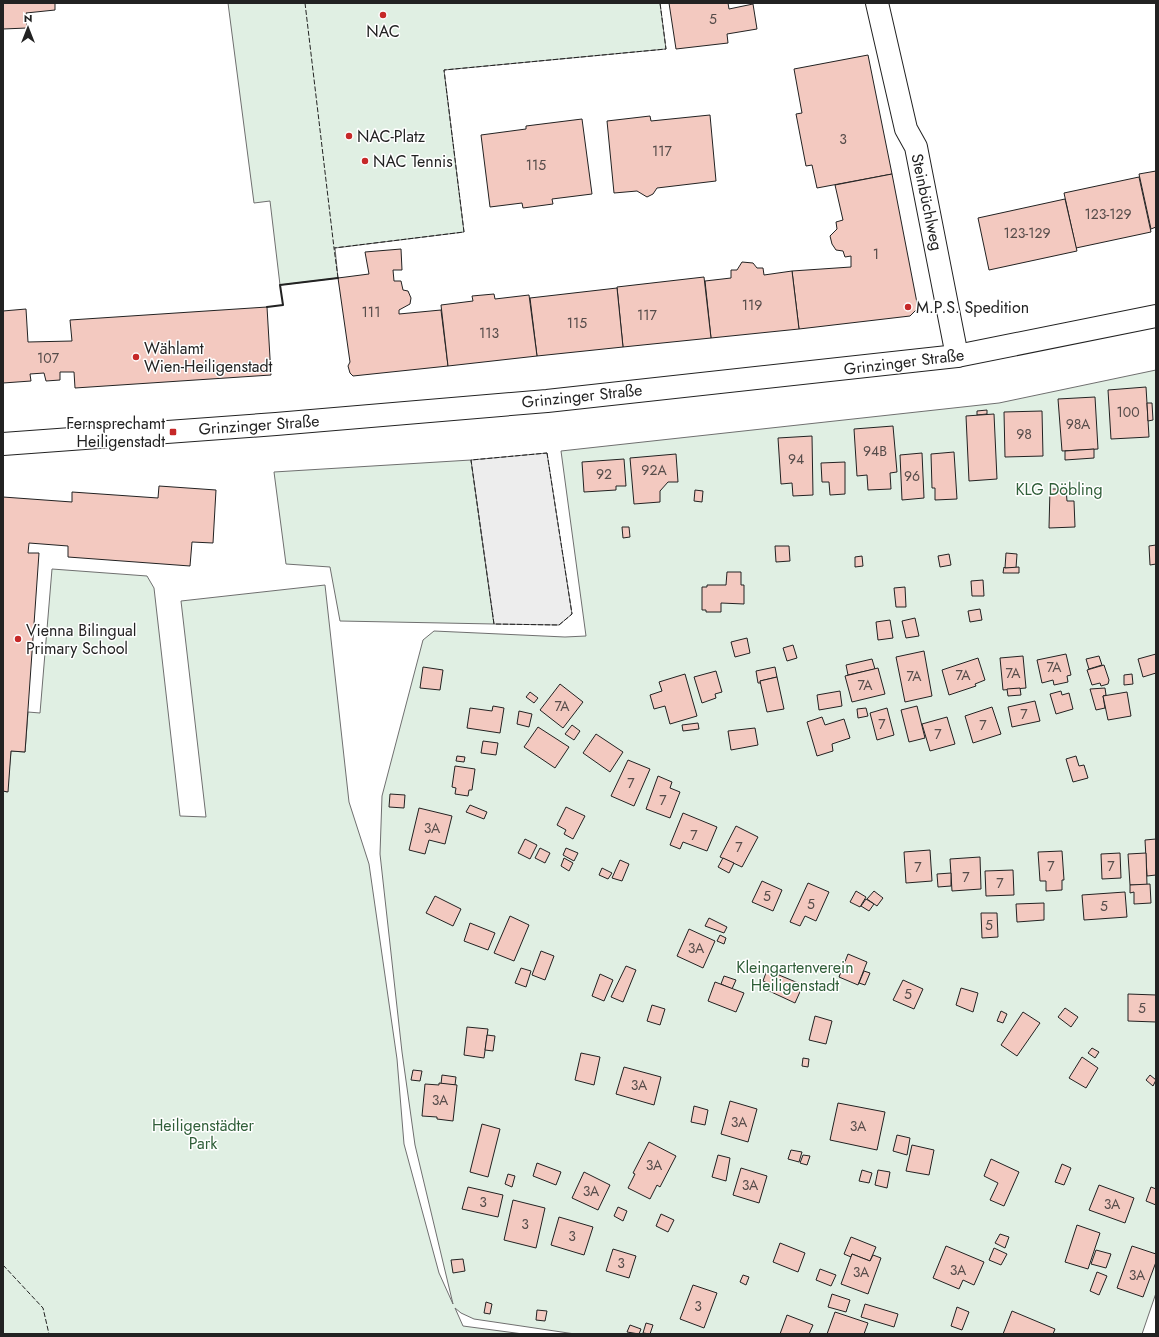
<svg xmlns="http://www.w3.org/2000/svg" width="1159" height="1337" viewBox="0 0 1159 1337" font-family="Jost,sans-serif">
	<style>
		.green { fill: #e0efe3; stroke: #6f6f6f }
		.parking { fill: #ededed; stroke: #6f6f6f }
		.building { fill: #f3c9c0; stroke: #222 }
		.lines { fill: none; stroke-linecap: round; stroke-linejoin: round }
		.minor-casing { stroke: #222; stroke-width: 24 }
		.minor { stroke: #fff; stroke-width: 22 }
		.fence { stroke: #222; stroke-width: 1; stroke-dasharray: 5 2; stroke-linecap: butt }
		.wall { stroke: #222; stroke-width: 2 }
		.poi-dot { fill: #c62828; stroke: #fff; stroke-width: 1.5 }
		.labels { text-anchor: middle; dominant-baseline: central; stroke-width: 3; stroke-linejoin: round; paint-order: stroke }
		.number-label { font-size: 14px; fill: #564c4a }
		.poi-label { font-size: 16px; fill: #222; stroke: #fff; text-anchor: start }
		.street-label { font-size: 16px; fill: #222; stroke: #fff }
		.park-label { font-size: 16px; fill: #2f5e38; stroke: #fff }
	</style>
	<rect width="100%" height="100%" fill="#fff"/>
	<g class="green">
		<path d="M228,3h432l6,46 -222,21 20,162 -129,16 3,30 -58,7 -10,-84 -16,2z"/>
		<path d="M1156,370v923l-14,41h-567l-101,-15 -13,-6 -6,-5 8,18 60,8h-520v-543l4,1 4,-41 14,1 3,-40 12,1 12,-144 95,7 7,12 26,228 26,1 -25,-216 144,-16 24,217 20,62 28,195 7,85 35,129 14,31 -38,-159 -13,-93 -22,-198 2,-58 41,-156 11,-9 131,6 21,-1 -25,-185 438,-48z"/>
		<path d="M471,460l23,164 -154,-3 -10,-54 -44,-3 -12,-92z"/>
	</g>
	<path class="parking" d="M547,453l25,161 -13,11 -65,-1 -23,-164z"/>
	<g class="building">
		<path d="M3,3h52v7l-29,3 1,15 -24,1z"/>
		<path d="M669,3h59l1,6 24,-5 4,25 -30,5 1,9 -52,6z"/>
		<path d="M868,55l24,119 -75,14 -5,-23 -6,1 -10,-52 6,-1 -8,-44z"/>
		<path d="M710,115l6,66 -59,7 -4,6 -6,3 -10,-6 -23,2 -7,-72 43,-5 1,5z"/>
		<path d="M582,119l10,75 -40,5 1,5 -30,4 -1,-5 -32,4 -9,-72 45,-6v-3z"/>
		<path d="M1156,171v56l-5,2 -12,-55z"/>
		<path d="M892,174l26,134 -8,8 -111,13 -7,-58 59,-4v-11l-6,1 -2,-6 -7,-1 -4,-6 -2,-8 7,-7 -1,-7 7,-2 -8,-35z"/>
		<path d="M1139,177l12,55 -75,16 -12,-55z"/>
		<path d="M1065,199l12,52 -88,19 -11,-52z"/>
		<path d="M401,249l1,21h-9l1,11h7l2,9 5,1 3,7 -1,6 -11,6v4l42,-4 7,56 -95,10 -3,-3 -2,-7 2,-4 -12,-84 31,-4 -4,-22z"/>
		<path d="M742,262l11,1 4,5h6l1,7 28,-4 7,58 -88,9 -6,-57 26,-3v-8h6z"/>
		<path d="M704,277l7,61 -88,9 -6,-60z"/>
		<path d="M617,288l6,59 -86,9 -7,-58z"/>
		<path d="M494,294l1,5 34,-4 8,61 -89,10 -7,-61 32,-4 -1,-5z"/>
		<path d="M267,307l4,68 -196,13 -1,-16h-14v8l-14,1 -2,-8 -14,1 1,7 -28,2v-72l23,-2 2,33 44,-1 -2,-21z"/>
		<path d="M1146,387l3,50 -38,2 -3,-49z"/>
		<path d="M1095,397l3,52 -36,2 -4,-52z"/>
		<path d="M1147,403h5l1,17 -5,1z"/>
		<path d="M987,410v4l-10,1v-4z"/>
		<path d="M1042,411l1,45 -38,1 -1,-45z"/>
		<path d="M994,414l3,65 -28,2 -3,-65z"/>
		<path d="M893,426l4,46 -7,1 1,16 -23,1 -1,-15 -10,1 -3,-47z"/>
		<path d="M812,436l1,59 -20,1 -1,-13 -11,1 -3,-46z"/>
		<path d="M1094,449v9l-29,2v-9z"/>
		<path d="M954,452l3,47 -22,1v-12h-3l-1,-34z"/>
		<path d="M922,453l2,45 -22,2 -2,-45z"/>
		<path d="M676,454l2,28h-10l-8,9v11l-26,2 -4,-46z"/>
		<path d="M624,459l2,27h-10v4l-32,2 -2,-30z"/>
		<path d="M845,462v32l-15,1 -1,-13h-7l-1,-19z"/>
		<path d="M159,486l57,4 -3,53 -21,-1 -2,24 -122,-9v-11l-39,-3 -1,10h11l-14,199 -14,-1 -3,41 -5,-1v-294l69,5v-10l86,6z"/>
		<path d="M1050,489h16l1,12h7l1,26 -26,1z"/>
		<path d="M695,490l8,1 -1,11 -8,-1z"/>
		<path d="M622,527h7l1,10 -7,1z"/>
		<path d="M1156,545v19l-6,1 -1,-19z"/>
		<path d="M775,546h14l1,15 -14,1z"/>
		<path d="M1006,553l11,1 -1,14h-11z"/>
		<path d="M949,554l2,11 -11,2 -2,-11z"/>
		<path d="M862,556l1,10 -8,1v-10z"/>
		<path d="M1004,567l1,1 14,-1v6h-16z"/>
		<path d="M727,572h14v13h3v19l-23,-1v9h-15v-2h-4v-23h5v-2h19z"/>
		<path d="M983,580l1,16h-12l-1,-15z"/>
		<path d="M905,587l1,20h-10l-2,-19z"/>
		<path d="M980,609l2,11 -12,2 -2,-11z"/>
		<path d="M915,618l4,18 -13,2 -4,-17z"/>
		<path d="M890,620l3,18 -15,2 -2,-18z"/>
		<path d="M747,638l3,15 -15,4 -4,-15z"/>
		<path d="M793,645l4,13 -10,3 -4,-13z"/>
		<path d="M924,651l8,45 -27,6 -9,-45z"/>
		<path d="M1066,654l5,21 -4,1 1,6 -14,3 -1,-5 -11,3 -5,-23z"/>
		<path d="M1156,654v19l-13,4 -5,-18z"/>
		<path d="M1023,656l3,32 -23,2 -3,-32z"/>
		<path d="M1099,656l3,9 -13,4 -3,-10z"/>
		<path d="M978,658l7,22 -10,4 1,2 -27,9 -7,-25z"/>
		<path d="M872,659l3,10 -27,6 -2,-10z"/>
		<path d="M1104,665l5,15 -1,4 -7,2 -1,-3 -8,2 -5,-15z"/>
		<path d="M423,667l20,3 -3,20 -20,-2z"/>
		<path d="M775,667l2,10 -17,4 1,2h-3l-2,-12z"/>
		<path d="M878,668l7,26 -33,8 -7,-26z"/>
		<path d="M716,671l6,21 -7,2 1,4 -14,5 -8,-26z"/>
		<path d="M685,674l12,42 -27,8 -5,-18 -11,3 -4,-14 12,-4 -3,-9z"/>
		<path d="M1132,674l1,10 -9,1v-10z"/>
		<path d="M777,677l7,32 -17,3 -7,-31z"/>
		<path d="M560,684l23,18 -20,26 -23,-18z"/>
		<path d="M1020,688l1,7 -13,1 -1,-7z"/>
		<path d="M1105,688l1,7 -3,1 2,12 -9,2 -6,-21z"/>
		<path d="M840,691l2,15 -23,4 -2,-15z"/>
		<path d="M1061,691l1,4 7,-2 4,16 -17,5 -6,-20z"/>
		<path d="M530,692l8,6 -4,5 -8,-6z"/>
		<path d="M1127,692l4,24 -23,4 -5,-24z"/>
		<path d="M1035,701l5,20 -28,6 -4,-20z"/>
		<path d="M493,706l11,2 -4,25 -33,-5 3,-20 22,3z"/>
		<path d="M917,706l8,32 -16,4 -8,-32z"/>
		<path d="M992,707l9,27 -28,9 -8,-27z"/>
		<path d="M866,708l2,8 -10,2 -1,-9z"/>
		<path d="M887,708l7,27 -17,5 -7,-27z"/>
		<path d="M519,711l13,3 -3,13 -12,-3z"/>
		<path d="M822,717l3,8 19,-6 6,19 -18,6 1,7 -16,5 -10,-34z"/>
		<path d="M947,717l8,27 -25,7 -8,-27z"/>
		<path d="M698,723l1,6 -16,2 -1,-6z"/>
		<path d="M572,725l8,6 -6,9 -9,-6z"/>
		<path d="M538,727l31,20 -14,21 -31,-21z"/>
		<path d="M755,728l3,17 -27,5 -3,-19z"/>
		<path d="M596,734l27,18 -13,20 -27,-19z"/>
		<path d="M483,741l15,2 -2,12 -15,-2z"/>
		<path d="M457,756l8,1 -1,5 -8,-1z"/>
		<path d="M1076,756l3,10 5,-1 4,13 -15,4 -7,-23z"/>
		<path d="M628,760l22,9 -16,37 -23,-10z"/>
		<path d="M455,766l20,3 -3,21h-3l-1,6 -13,-2 1,-6 -4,-1z"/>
		<path d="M658,776l14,6 -2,6 10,4 -10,26 -24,-9z"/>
		<path d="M390,794l15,1 -1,13 -15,-1z"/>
		<path d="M470,805l17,7 -3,7 -18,-7z"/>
		<path d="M566,807l19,9 -12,23 -9,-5 2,-4 -9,-5z"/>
		<path d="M419,808l33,8 -7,28 -16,-4 -4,14 -16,-4z"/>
		<path d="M683,813l34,14 -10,24 -24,-9 -3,7 -10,-4z"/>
		<path d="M736,826l22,11 -16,30 -22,-10z"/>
		<path d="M525,839l12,6 -7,14 -12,-6z"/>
		<path d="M1156,839v36l-9,1 -2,-36z"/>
		<path d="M540,848l10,5 -5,10 -10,-5z"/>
		<path d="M566,848l12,5 -4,8 -11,-6z"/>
		<path d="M930,850l2,31 -26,2 -2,-31z"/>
		<path d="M1062,851l2,29h-2v10l-16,1v-10h-6l-2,-29z"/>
		<path d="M1120,853l1,25 -19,1 -1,-25z"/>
		<path d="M1146,853l1,32h-17l-2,-31z"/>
		<path d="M980,857l1,32 -29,2 -2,-32z"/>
		<path d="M564,858l9,5 -4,8 -8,-5z"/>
		<path d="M723,858l11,5 -5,10 -11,-6z"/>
		<path d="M620,860l9,4 -7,17 -10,-3z"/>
		<path d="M602,868l10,5 -4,6 -9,-4z"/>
		<path d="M1013,870l1,25 -28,1 -1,-25z"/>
		<path d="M951,873v13l-13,1 -1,-13z"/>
		<path d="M762,881l20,9 -9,21 -21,-9z"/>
		<path d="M808,883l21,9 -13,29 -11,-5 -5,10 -10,-4z"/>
		<path d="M1150,884l1,19 -17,1v-12l-4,1v-8z"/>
		<path d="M856,891l10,6 -6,10 -10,-5z"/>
		<path d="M874,891l9,7 -6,8 -10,-7z"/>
		<path d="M1125,892l2,25 -43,3 -2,-25z"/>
		<path d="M435,896l26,13 -8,17 -27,-13z"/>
		<path d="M866,899l8,5 -5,7 -8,-5z"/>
		<path d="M1044,903v17l-27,2 -1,-18z"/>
		<path d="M981,913h16l1,24 -16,1z"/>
		<path d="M510,916l19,9 -15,36 -20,-8z"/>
		<path d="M709,918l18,9 -3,6 -19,-7z"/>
		<path d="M470,923l25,10 -7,17 -24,-9z"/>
		<path d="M689,929l26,12 -12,27 -26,-12z"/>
		<path d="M720,935l6,3 -2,6 -7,-3z"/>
		<path d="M541,951l13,5 -9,24 -13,-5z"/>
		<path d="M848,954l19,8 -9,23 -19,-8z"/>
		<path d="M626,966l10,4 -13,32 -12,-5z"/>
		<path d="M521,968l10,3 -5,16 -11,-4z"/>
		<path d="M767,970l36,15 -8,18 -28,-13 3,-6 -7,-3z"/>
		<path d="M864,971l6,2 -5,12 -6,-2z"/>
		<path d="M600,974l13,6 -9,21 -12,-5z"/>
		<path d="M724,976l12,4 -4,9 -11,-5z"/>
		<path d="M903,980l20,9 -9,20 -21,-9z"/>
		<path d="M715,982l29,11 -8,19 -28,-11z"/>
		<path d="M961,988l17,5 -5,19 -17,-7z"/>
		<path d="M1128,994l28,1v27l-28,-1z"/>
		<path d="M652,1005l13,4 -5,16 -13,-4z"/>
		<path d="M1065,1008l13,9 -7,10 -13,-10z"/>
		<path d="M1001,1011l6,3 -4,9 -6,-2z"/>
		<path d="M1023,1012l17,11 -23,33 -16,-11z"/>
		<path d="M815,1016l17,5 -6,23 -17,-4z"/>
		<path d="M467,1027l21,2 -4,29 -20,-3z"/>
		<path d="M487,1035l8,1 -2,15 -8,-1z"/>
		<path d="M1092,1048l7,4 -4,6 -7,-5z"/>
		<path d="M581,1053l19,4 -6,28 -19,-5z"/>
		<path d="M1082,1057l16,11 -12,20 -17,-10z"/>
		<path d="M803,1058l6,1 -1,8 -6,-1z"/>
		<path d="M624,1067l37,10 -7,28 -38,-11z"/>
		<path d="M413,1070l9,1 -2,10 -9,-1z"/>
		<path d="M442,1075l14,2 -1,8 -14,-1z"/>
		<path d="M1150,1075l6,5 -3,6 -7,-6z"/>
		<path d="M439,1083l18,2 -4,36 -16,-2v-2l-15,-1 3,-32 14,1z"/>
		<path d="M730,1101l27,8 -9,33 -27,-8z"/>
		<path d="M838,1103l47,9 -8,38 -47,-10z"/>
		<path d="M694,1106l14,4 -3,15 -14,-3z"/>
		<path d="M482,1124l18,5 -12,48 -18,-5z"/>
		<path d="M897,1135l13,3 -3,17 -14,-4z"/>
		<path d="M649,1142l27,14 -16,31 -3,-2 -7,14 -22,-11 7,-14 -2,-1z"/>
		<path d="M912,1145l22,5 -5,25 -23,-4z"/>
		<path d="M791,1150l11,2 -3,10 -11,-3z"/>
		<path d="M718,1155l12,3 -4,23 -14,-4z"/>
		<path d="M803,1155l7,1 -3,9 -7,-2z"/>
		<path d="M991,1159l28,13 -15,34 -14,-6 8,-17 -14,-7z"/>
		<path d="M537,1163l24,9 -5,13 -23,-9z"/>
		<path d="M1062,1164l9,4 -7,17 -9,-3z"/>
		<path d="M741,1168l26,8 -8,27 -26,-8z"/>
		<path d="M862,1170l10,3 -3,10 -10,-2z"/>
		<path d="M878,1170l12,2 -3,16 -12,-3z"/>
		<path d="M584,1172l26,13 -12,25 -26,-12z"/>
		<path d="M508,1174l7,2 -3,11 -7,-3z"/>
		<path d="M1099,1185l35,13 -9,25 -36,-13z"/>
		<path d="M468,1187l35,8 -5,22 -36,-8z"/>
		<path d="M1151,1187l5,2v16l-10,-4z"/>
		<path d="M513,1200l32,8 -9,40 -32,-8z"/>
		<path d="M618,1207l9,4 -4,10 -9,-5z"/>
		<path d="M661,1214l13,6 -6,12 -12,-6z"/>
		<path d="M559,1217l34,10 -9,28 -33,-10z"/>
		<path d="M1077,1225l23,8 -12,36 -23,-7z"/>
		<path d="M1000,1234l9,3 -4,11 -10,-5z"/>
		<path d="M851,1237l25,10 -6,14 -18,-7 -1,3 -7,-3z"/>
		<path d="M780,1243l25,10 -7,19 -25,-10z"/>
		<path d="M946,1246l38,16 -10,23 -11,-5 -4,9 -26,-11z"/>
		<path d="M1132,1246l24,8v8l-13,35 -26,-9z"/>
		<path d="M994,1248l13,6 -6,11 -12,-5z"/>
		<path d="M613,1249l23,7 -7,22 -23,-7z"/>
		<path d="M1096,1250l15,4 -5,14 -15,-4z"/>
		<path d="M852,1254l18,7 3,-6 8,3 -13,36 -27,-10z"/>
		<path d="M463,1259l2,12 -12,2 -2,-13z"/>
		<path d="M820,1269l16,6 -5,11 -15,-6z"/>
		<path d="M1097,1272l10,4 -8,19 -9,-4z"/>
		<path d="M743,1275l6,2 -3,8 -6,-3z"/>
		<path d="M693,1285l24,8 -13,35 -24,-9z"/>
		<path d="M832,1294l18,6 -4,12 -18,-5z"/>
		<path d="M486,1302l6,2 -2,10 -6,-1z"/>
		<path d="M865,1304l33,10 -4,13 -33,-10z"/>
		<path d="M957,1307l12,5 -7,18 -11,-4z"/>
		<path d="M537,1310l10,1 -2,10 -9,-1z"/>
		<path d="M1012,1311l43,18 -2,5h-50z"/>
		<path d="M835,1312l33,11 -4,11h-37z"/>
		<path d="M787,1315l26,10 -4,9h-29z"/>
		<path d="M646,1323l7,2 -3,9 -7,-1z"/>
		<path d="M630,1325l11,4 -2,5 -12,-2z"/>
	</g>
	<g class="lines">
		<g class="minor-casing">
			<g id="minor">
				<path d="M877,3l29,126 10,18 41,209"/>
				<path d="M3,444l273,-20 271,-23 410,-45 199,-40"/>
			</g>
		</g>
		<use href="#minor" class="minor"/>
		<g class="fence">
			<path d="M305,3l29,245"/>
			<path d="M338,278l-4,-30 130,-16 -20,-162 222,-21 -6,-46"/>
			<path d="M547,453l25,161 -13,11 -65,-1 -23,-164z"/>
			<path d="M3,1265l40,43 6,26"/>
		</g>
		<path class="wall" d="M267,307l16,-2 -3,-20 58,-7"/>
	</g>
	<g class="poi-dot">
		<circle cx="383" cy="15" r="4"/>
		<circle cx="349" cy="136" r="4"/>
		<circle cx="365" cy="161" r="4"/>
		<circle cx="908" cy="307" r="4"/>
		<circle cx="136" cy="357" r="4"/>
		<rect x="169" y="428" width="8" height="8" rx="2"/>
		<circle cx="18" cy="639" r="4"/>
	</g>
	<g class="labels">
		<g class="number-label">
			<text x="713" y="19">5</text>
			<text x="843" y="139">3</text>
			<text x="662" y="151">117</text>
			<text x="536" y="165">115</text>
			<text x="1108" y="214">123-129</text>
			<text x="1027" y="233">123-129</text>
			<text x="876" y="254">1</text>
			<text x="752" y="305">119</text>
			<text x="371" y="312">111</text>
			<text x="647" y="315">117</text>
			<text x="577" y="323">115</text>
			<text x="489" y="333">113</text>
			<text x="48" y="358">107</text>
			<text x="1128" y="412">100</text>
			<text x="1078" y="424">98A</text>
			<text x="1024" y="434">98</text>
			<text x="875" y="451">94B</text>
			<text x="796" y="459">94</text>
			<text x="654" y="470">92A</text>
			<text x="604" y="474">92</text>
			<text x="912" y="476">96</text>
			<text x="1054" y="667">7A</text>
			<text x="1013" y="673">7A</text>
			<text x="963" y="675">7A</text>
			<text x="914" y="676">7A</text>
			<text x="865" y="685">7A</text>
			<text x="562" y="706">7A</text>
			<text x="1024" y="714">7</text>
			<text x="882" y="724">7</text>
			<text x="983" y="725">7</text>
			<text x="938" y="734">7</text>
			<text x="631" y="783">7</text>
			<text x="663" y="800">7</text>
			<text x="432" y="828">3A</text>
			<text x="694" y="835">7</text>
			<text x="739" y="847">7</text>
			<text x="1051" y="866">7</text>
			<text x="1111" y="866">7</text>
			<text x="918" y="867">7</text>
			<text x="966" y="877">7</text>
			<text x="1000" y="883">7</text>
			<text x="767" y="896">5</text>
			<text x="811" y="904">5</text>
			<text x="1104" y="906">5</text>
			<text x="989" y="925">5</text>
			<text x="696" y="948">3A</text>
			<text x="908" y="994">5</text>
			<text x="1142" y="1008">5</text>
			<text x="639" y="1085">3A</text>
			<text x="440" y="1100">3A</text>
			<text x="739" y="1122">3A</text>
			<text x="858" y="1126">3A</text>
			<text x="654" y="1165">3A</text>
			<text x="750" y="1185">3A</text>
			<text x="591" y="1191">3A</text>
			<text x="483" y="1202">3</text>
			<text x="1112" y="1204">3A</text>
			<text x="525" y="1224">3</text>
			<text x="572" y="1236">3</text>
			<text x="621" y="1263">3</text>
			<text x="958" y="1270">3A</text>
			<text x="861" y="1272">3A</text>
			<text x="1137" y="1275">3A</text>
			<text x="698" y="1306">3</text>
		</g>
		<g class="poi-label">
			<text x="383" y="31" text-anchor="middle">NAC</text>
			<text x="357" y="136">NAC-Platz</text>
			<text x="373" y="161">NAC Tennis</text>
			<text x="916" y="307">M.P.S. Spedition</text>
			<text x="144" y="348">Wählamt<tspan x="144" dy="18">Wien-Heiligenstadt</tspan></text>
			<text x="165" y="423" text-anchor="end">Fernsprechamt<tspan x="165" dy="18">Heiligenstadt</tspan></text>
			<text x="26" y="630">Vienna Bilingual<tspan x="26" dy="18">Primary School</tspan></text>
		</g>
		<g class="street-label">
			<text transform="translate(927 202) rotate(78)">Steinbüchlweg</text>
			<text transform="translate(904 362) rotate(-7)">Grinzinger Straße</text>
			<text transform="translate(582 396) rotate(-6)">Grinzinger Straße</text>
			<text transform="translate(259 425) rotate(-4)">Grinzinger Straße</text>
		</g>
		<g class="park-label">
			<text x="1059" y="489">KLG Döbling</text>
			<text x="795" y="967">Kleingartenverein<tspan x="795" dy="18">Heiligenstadt</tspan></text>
			<text x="203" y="1125">Heiligenstädter<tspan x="203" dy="18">Park</tspan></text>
		</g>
	</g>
	<rect width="1159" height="1337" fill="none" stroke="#222222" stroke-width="8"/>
	<g transform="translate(28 28)" stroke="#ffffff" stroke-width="3" paint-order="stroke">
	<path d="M0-3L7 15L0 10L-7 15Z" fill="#222222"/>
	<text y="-6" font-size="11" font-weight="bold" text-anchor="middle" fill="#222222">N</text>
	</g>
</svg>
